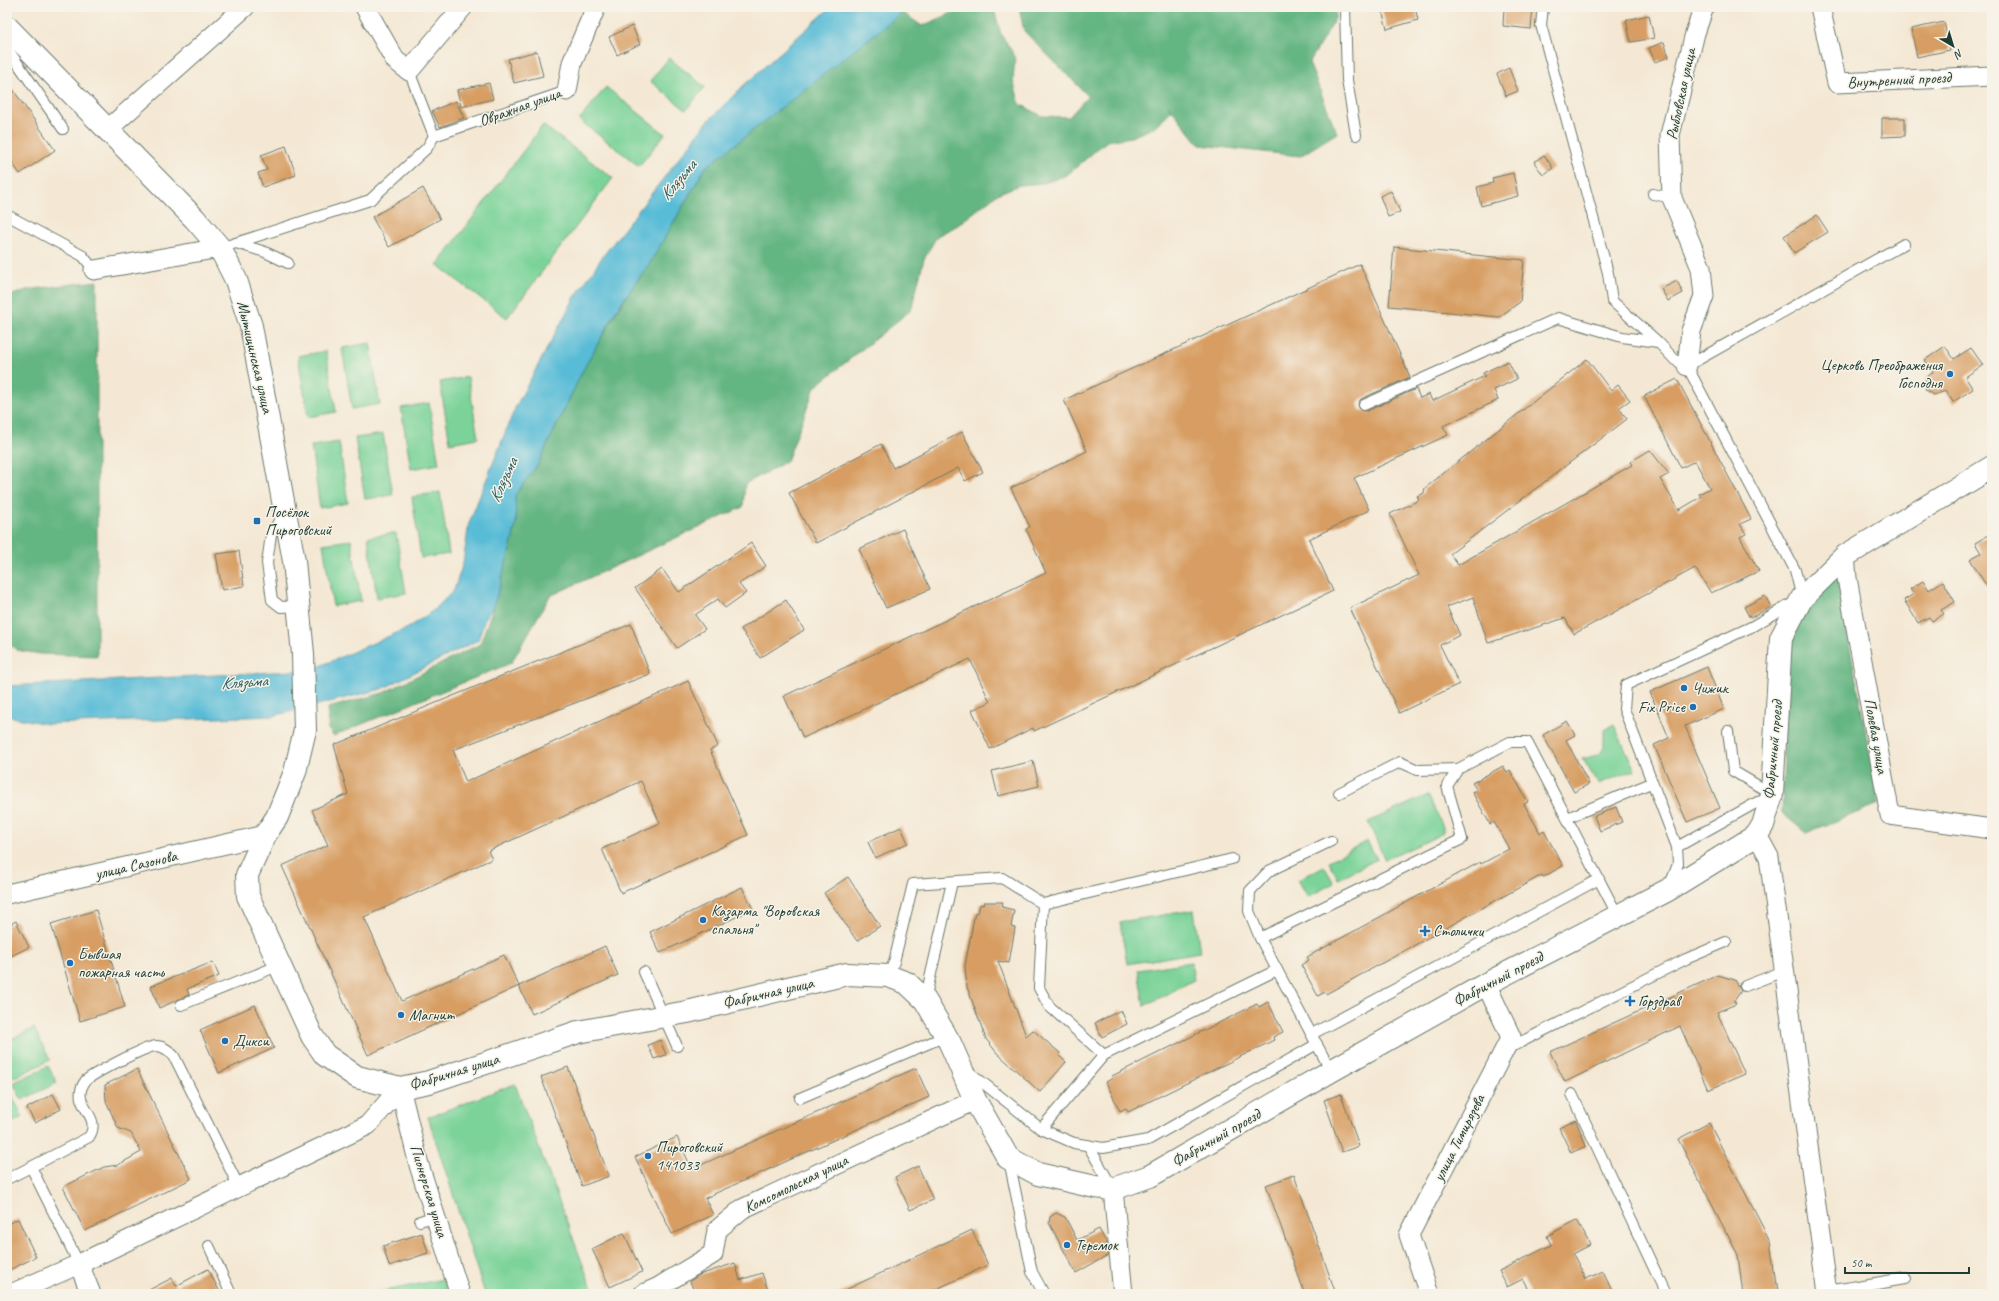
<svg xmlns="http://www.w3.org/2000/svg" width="1999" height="1301" viewBox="0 0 1999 1301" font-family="Caveat,sans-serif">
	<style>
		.green { fill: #7bd399; stroke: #4d8866 }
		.forest { fill: #64b581; stroke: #42795a }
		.water { fill: #59bcd7; stroke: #3c7c86 }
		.building { fill: #d79d62 }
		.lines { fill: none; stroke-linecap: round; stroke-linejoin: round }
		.lane-casing { stroke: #6a796c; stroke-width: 12 }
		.street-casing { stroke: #6a796c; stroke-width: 21 }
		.secondary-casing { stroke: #6a796c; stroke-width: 24 }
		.lane { stroke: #fff; stroke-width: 10 }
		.street { stroke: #fff; stroke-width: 19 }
		.secondary { stroke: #fff; stroke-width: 22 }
		.poi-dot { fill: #1f6fb2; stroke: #f7f3e8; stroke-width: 1.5 }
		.labels { text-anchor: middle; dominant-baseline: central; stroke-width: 3; stroke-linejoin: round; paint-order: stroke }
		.street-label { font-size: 16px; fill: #1f3d34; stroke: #f7f3e8 }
		.poi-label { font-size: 16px; fill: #1f3d34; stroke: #f7f3e8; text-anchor: start }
		.water-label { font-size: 17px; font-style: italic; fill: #2e5d5d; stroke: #f7f3e8 }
	</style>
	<rect width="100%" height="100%" fill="#f7f3e8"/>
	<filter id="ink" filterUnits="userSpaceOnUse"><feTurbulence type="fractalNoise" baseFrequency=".025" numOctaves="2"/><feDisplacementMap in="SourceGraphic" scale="8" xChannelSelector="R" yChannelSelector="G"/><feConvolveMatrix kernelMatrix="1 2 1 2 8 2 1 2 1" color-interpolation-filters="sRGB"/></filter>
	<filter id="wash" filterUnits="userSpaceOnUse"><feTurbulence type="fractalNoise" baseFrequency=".012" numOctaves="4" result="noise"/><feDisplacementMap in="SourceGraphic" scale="16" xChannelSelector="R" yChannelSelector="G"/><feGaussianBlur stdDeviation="0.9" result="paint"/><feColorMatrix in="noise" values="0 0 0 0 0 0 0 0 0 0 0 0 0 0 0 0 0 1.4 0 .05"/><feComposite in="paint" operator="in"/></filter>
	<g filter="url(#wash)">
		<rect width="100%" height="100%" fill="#f4e8d4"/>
		<g class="green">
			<path d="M669,58l36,29 -19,23 -36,-29z"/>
			<path d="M606,87l59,47 -26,32 -60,-46z"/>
			<path d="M543,125l70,53 -106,140 -70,-53z"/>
			<path d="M370,343l10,61 -28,5 -10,-61z"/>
			<path d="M326,351l10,61 -28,5 -10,-61z"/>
			<path d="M468,377l10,61 -28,5 -10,-61z"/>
			<path d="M429,403l10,61 -28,5 -10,-61z"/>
			<path d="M383,434l10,61 -28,4 -10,-61z"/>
			<path d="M339,442l9,61 -28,5 -9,-62z"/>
			<path d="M440,492l9,62 -28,4 -9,-61z"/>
			<path d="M396,533l10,60 -29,5 -9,-61z"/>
			<path d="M351,540l10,61 -28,5 -10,-62z"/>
			<path d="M1614,725l21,45 -37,14 -15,-25 17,-5 4,-7v-17z"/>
			<path d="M1428,795l15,32v5l-5,4 -53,24 -17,-38z"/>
			<path d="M1367,841l10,18 -39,20 -9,-18z"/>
			<path d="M1324,866l10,17 -26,14 -10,-17z"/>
			<path d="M1194,910l6,42 -73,12 -7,-42z"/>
			<path d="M1191,962l3,18 -50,26 -6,-36z"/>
			<path d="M34,1028l16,32 -43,21v-40z"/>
			<path d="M48,1066l9,17 -35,17 -9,-17z"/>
			<path d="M515,1084l79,210h-109l-57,-177z"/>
			<path d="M7,1086l16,31 -16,8z"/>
			<path d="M443,1279l5,15h-68v-2z"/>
		</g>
		<g class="forest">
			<path d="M966,7l28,3 7,24 14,22 -2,25 7,23 22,12 27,1 19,-21 -64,-65 -5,-24h317l-1,12 -26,44 28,70 -37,23 -100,-11 -32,-40 4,5 -19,18 -22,9 -24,4 -40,34 -23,8 -25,2 -22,9 -39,31 -21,11 -13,23 -13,51 -96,77 -28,74 -42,23 -2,23 -193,89 -39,67 -178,73 -5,-7v-21l55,-15 97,-49 14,-39 18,-63 4,-20 -1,-27 23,-31 45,-94 35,-61 33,-48 54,-93 197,-156 20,14z"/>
			<path d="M97,281v375l-57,-2 -24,-4 -9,-9v-344l19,-7z"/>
			<path d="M1836,572l43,232 -73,29 -24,-20 6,-175z"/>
		</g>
		<path class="water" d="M831,7h78l-204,161 -54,93 -34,48 -34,61 -45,94 -23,31 1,27 -4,20 -18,63 -9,14 -7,21 -96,49 -109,27 -226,8 -40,-8v-30l304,-16 97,-42 26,-18 20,-20 9,-27 6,-40 47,-117 59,-109 28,-41 105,-135 35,-35z"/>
		<g id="blocks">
			<g class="building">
				<path d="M1381,7h34l3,13 -31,9z"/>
				<path d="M1504,7h29l-2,22 -28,-3z"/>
				<path d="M1649,15l5,23 -23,4 -5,-22z"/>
				<path d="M1944,22l6,28 -33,7 -6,-28z"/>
				<path d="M632,26l8,18 -23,11 -8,-18z"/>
				<path d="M1664,42l5,15 -14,5 -6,-14z"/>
				<path d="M537,51l6,25 -29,7 -6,-24z"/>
				<path d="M1509,68l9,23 -12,5 -9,-22z"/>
				<path d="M7,81l48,69 -35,24 -13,-19z"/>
				<path d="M489,83l4,16 -32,8 -4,-17z"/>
				<path d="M456,101l8,17 -24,9 -8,-16z"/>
				<path d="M1882,118h23v18l-23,1z"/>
				<path d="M286,146l10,29 -33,12 -5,-14 9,-3 -6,-15z"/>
				<path d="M1544,155l9,13 -10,7 -9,-13z"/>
				<path d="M1513,173l5,23 -37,10 -4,-19 16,-4 -1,-5z"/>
				<path d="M423,188l17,31 -51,28 -17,-30z"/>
				<path d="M1391,191l9,21 -12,5 -8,-21z"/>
				<path d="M1817,215l11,17 -34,21 -10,-17z"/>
				<path d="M1394,247l130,13 -4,42 -21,15 -110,-11z"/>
				<path d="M1360,264l50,113 -49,22 -3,5 2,6 7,1 49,-22 4,9 9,-4 3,7 53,-25 -2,-3 25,-12 9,18 -23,11 4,10 -55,26 5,9 -94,43 15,32 -60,29 24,52 -299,140 -1,-3 -43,21 -18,-39 18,-8 -20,-43 -167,79 -19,-42 262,-123 -20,-44 4,-2 -19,-39 76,-37 -23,-51z"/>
				<path d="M1677,281l6,12 -15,8 -7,-12z"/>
				<path d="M1945,346l9,13 17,-11 12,17 -18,12 8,12 -20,13 -7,-11 -13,4 -7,-5 -1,-4 1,-8 7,-6 -8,-12z"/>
				<path d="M1587,359l24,32 7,-6 12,15 -11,8 8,11 -177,135 8,11 174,-100 -2,-3 20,-12 19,24 -9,5 19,31 22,-13 -2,-3 11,-6 -15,-27 -14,7 -37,-72 33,-17 74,140 -11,5 6,10 -6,3 19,34 -48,22 -16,-25 -121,66 -9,-16 -77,25 -15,-46 -26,10 13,28 -20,10 19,39 -60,29 -49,-105 69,-33 -29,-61 29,-14 -2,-4 7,-3 1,-5z"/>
				<path d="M962,432l21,40 -18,9 -7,-13 -142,75 -27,-50 92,-49 12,24z"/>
				<path d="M903,529l27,60 -44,19 -27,-59z"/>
				<path d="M1992,533v62l-22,-36 11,-6 -6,-10z"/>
				<path d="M751,543l15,23 -27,18 7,9 -21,15 -7,-9 -23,16 10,14 -28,19 -42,-60 27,-19 17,23z"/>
				<path d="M239,551l5,35 -22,4 -6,-36z"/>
				<path d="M1923,581l6,9 14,-9 12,21 -14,8 3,4 -12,7 -3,-4 -11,6 -14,-23 10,-6 -4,-5z"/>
				<path d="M1765,596l6,11 -21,11 -6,-11z"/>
				<path d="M786,600l18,30 -44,28 -19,-29z"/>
				<path d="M631,624l19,50 -197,76 13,32 222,-101 30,65 -8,4 38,85 -127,58 -19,-44 58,-26 -19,-42 -153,70 4,8 -128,58 38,84 102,-46 15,31 -151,69 -86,-189 46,-21 -16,-35 36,-16 -14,-49 182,-75z"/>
				<path d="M1707,667l17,42 -39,17 35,82 -33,14 -33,-77 15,-7 -19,-46z"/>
				<path d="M1567,721l8,14 -9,5 23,44 -15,8 -31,-57z"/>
				<path d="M1033,761l6,25 -41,10 -6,-25z"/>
				<path d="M1503,766l4,6 3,-2 18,32 -4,2 16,29 4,-2 19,35 -20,11 -1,-2 -216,119 -1,-2 -7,4 -17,-31 8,-5 -2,-3 173,-95 1,2 28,-15 -15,-27 -4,2 -18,-32 5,-2 -5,-7z"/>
				<path d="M1616,807l6,15 -22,9 -6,-15z"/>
				<path d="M901,827l7,16 -33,15 -7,-16z"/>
				<path d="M848,877l32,49 -23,15 -33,-48z"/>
				<path d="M742,887l11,22 -93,44 -10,-21z"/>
				<path d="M984,902h19l-1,5 12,3 -3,17 4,1 -6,35 -11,-2 28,75 7,-6 27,23 -2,2 8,7 -26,30 -43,-39 -11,-14 -19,-52 -2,-21 10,-54 3,1 2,-9 3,1z"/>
				<path d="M96,910l29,97 -45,14 -29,-97z"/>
				<path d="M16,921l13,26 -22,11v-32z"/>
				<path d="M605,946l13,29 -86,39 -13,-28z"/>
				<path d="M213,962l6,14 -32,13 2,6 -30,13 -8,-22z"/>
				<path d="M1718,975l17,5 6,11 -7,10 2,3 -19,8 28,62 -37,16 -28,-64 -115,56 -15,-30z"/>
				<path d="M1268,1002l15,30 -10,5 1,3 -146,72 -2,-4 -6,3 -14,-29 7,-4 -1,-2 145,-72 2,3z"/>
				<path d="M255,1005l19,43 -55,25 -19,-43z"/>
				<path d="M1121,1010l6,14 -25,13 -7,-14z"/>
				<path d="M660,1040l6,15 -12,4 -6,-14z"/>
				<path d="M568,1067l41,109 -27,10 -41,-109z"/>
				<path d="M916,1068l13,29 -224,101 8,17 -41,19 -37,-77 42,-20 15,32z"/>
				<path d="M137,1069l54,110 -106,52 -22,-44 41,-20 14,-2 23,-13 -10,-19 -13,-5 -12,-27 -1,-16z"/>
				<path d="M53,1094l8,15 -26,14 -8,-15z"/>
				<path d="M1341,1094l18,52 -17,6 -18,-52z"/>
				<path d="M1576,1120l10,26 -15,7 -12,-25z"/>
				<path d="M1709,1123l61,118 7,53h-34l-5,-39 -60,-116z"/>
				<path d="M918,1166l15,34 -23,10 -15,-33z"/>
				<path d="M1294,1175l42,119h-31l-39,-109z"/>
				<path d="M1056,1213l9,4 12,23 22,-11 8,15 1,11 -32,18 -27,-50 1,-6z"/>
				<path d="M18,1219l18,38 -29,14v-47z"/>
				<path d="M1577,1220l13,25 -17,9 13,25 17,-8 11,23h-83l-8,-15 -16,8 -8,-16 52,-26 -4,-9z"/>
				<path d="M972,1230l16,35 -62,29h-89z"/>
				<path d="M422,1233l6,20 -39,13 -6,-20z"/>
				<path d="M624,1233l18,39 -32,15 -18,-38z"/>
				<path d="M735,1263l5,17 22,-7 7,21h-74l-5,-13 9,-6z"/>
				<path d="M208,1269l13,25h-80l31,-16 4,8z"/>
			</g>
		</g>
	</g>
	<g filter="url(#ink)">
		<use href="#blocks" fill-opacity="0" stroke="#6a796c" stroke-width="1"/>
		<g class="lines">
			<g class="lane-casing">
				<g id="lane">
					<path d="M1345,7l2,73 9,55"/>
					<path d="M1543,7l-2,18 67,248 4,28 46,41 17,18 12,6 108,204 7,28 -51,29 -125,58 -2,24 53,138"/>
					<path d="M9,31v20l54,78"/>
					<path d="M409,71l25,65"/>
					<path d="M434,136l133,-45"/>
					<path d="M1653,194l19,4"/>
					<path d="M7,215l76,41 11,14"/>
					<path d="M236,243l29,9 23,11"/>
					<path d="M220,248l150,-48 57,-52 7,-12"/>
					<path d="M1687,366l217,-122"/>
					<path d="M1364,405l194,-87 64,19 36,5"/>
					<path d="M283,514l-12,21 -4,28 5,37 9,7 18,-1"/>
					<path d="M1339,793l61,-31 18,8 40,-1"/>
					<path d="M1567,818l84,-35"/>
					<path d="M1670,885l8,-21 -1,-17 95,-53 -39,-23 -5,-40"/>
					<path d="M1043,904l-4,84 10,18 55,49"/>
					<path d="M1260,938l-11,-27 1,-20 19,-20 62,-30"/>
					<path d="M644,972l33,74"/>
					<path d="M888,976l6,-14 19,-78 89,-6 41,26 189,-45"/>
					<path d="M1745,986l39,-15"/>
					<path d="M925,1000l27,-118"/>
					<path d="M181,1005l99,-40"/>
					<path d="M1312,1034l287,-155"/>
					<path d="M1515,1045l171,-86 40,-17"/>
					<path d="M968,1071l73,58 63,-74 173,-85"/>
					<path d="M1331,1071l-71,-133 202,-99 -15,-53 11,-17 52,-27h17l91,174"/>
					<path d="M1572,1094l94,200"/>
					<path d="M800,1098l146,-62"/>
					<path d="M1041,1129l33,14 29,5 45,-8 169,-96"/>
					<path d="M1088,1145l25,44"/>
					<path d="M1009,1160l23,112 12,22"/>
					<path d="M31,1167l58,-30c15,-23 -22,-32 -3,-57 11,-8 58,-33 70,-34 8,0 13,5 18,10l65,131"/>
					<path d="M7,1179l24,-12 48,97"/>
					<path d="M420,1221l16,-5"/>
					<path d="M209,1246l22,48"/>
					<path d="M1828,1291l77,-13"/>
				</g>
			</g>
			<g class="street-casing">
				<g id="street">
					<path d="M365,7l30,53 14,11 54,-64"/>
					<path d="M1820,7l17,76 155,-7"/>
					<path d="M567,91l5,-28 24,-56"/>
					<path d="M109,132l7,-10 129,-115"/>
					<path d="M94,270l126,-22"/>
					<path d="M1687,366l4,-35 13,-35 -3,-28 -29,-70 -2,-63 25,-102 9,-26"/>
					<path d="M1845,556l2,22 43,237 102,14"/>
					<path d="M1757,835l12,22 59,437"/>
					<path d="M7,894l258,-59"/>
					<path d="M400,1088l19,77 41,129"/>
					<path d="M1113,1189l10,105"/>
					<path d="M79,1264l12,30"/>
					<path d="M11,1294l68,-30 289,-139 32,-37"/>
					<path d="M643,1294l14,-6 56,-34 4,-24 25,-21 233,-109"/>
					<path d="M1429,1294l-20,-59 102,-198 -25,-53"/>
				</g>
			</g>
			<g class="secondary-casing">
				<path id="secondary" d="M7,27l188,192 25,29 16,32 15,46 43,235 9,93 2,76 -10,42 -18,45 -12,18 -18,40 1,21 64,140 13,19 32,22 43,11 29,-6 149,-50 109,-20 160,-38 41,2 19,7 18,17 25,43 25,57 33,58 30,16 57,13 18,2 37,-13 181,-105 155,-87 182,-94 89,-55 6,-10 9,-31 9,-156 21,-40 43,-42 147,-89"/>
			</g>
			<use href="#lane" class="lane"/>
			<use href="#street" class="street"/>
			<use href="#secondary" class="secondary"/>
		</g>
	</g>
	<g class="poi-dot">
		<circle cx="1950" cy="374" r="4"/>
		<rect x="253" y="517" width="8" height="8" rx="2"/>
		<circle cx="1684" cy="688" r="4"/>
		<circle cx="1693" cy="707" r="4"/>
		<circle cx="703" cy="920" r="4"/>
		<path d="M1423 925h4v4h4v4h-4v4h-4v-4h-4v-4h4z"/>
		<circle cx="70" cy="963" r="4"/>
		<path d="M1628 995h4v4h4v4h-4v4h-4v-4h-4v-4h4z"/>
		<circle cx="401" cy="1015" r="4"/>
		<circle cx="225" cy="1041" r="4"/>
		<circle cx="648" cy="1156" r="4"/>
		<circle cx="1067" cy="1245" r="4"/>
	</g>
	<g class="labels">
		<g class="street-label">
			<text transform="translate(1899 80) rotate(-3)">Внутренний проезд</text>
			<text transform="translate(1681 94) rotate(-78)">Рыбловская улица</text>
			<text transform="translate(520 107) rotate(-20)">Овражная улица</text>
			<text transform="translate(255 357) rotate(77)">Мытищинская улица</text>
			<text transform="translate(1876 736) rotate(80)">Полевая улица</text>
			<text transform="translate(1773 750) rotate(-85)">Фабричный проезд</text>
			<text transform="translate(136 865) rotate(-13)">улица Сазонова</text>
			<text transform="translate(1498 979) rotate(-28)">Фабричный проезд</text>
			<text transform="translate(768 993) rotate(-13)">Фабричная улица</text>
			<text transform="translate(454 1072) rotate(-17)">Фабричная улица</text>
			<text transform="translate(1216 1138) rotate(-30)">Фабричный проезд</text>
			<text transform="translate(1459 1138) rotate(-63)">улица Тимирязева</text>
			<text transform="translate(796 1184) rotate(-26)">Комсомольская улица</text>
			<text transform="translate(429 1191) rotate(73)">Пионерская улица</text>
		</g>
		<g class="poi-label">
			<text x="1942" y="365" text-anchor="end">Церковь Преображения<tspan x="1942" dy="18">Господня</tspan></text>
			<text x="265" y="512">Посёлок<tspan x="265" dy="18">Пироговский</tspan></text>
			<text x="1692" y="688">Чижик</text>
			<text x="1685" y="707" text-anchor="end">Fix Price</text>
			<text x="711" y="911">Казарма "Воровская<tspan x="711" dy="18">спальня"</tspan></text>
			<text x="1433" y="931">Столички</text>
			<text x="78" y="954">Бывшая<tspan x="78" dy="18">пожарная часть</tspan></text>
			<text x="1638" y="1001">Горздрав</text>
			<text x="409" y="1015">Магнит</text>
			<text x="233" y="1041">Дикси</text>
			<text x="656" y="1147">Пироговский<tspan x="656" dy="18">141033</tspan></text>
			<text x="1075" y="1245">Теремок</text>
		</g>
		<g class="water-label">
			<text transform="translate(678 180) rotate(-50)">Клязьма</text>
			<text transform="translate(503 480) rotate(-65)">Клязьма</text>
			<text transform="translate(244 682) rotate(-4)">Клязьма</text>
		</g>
	</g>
	<rect width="1999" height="1301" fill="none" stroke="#f7f3e8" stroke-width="24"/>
	<g transform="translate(1953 46) rotate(142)" stroke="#f7f3e8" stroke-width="3" paint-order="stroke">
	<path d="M0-3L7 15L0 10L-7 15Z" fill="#1f3d34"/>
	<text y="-6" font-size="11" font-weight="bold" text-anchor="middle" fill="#1f3d34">N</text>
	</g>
	<path d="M1845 1267v6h124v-6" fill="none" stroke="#1f3d34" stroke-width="2"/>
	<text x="1851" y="1267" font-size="12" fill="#1f3d34" stroke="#f7f3e8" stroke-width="3" paint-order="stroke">50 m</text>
</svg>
